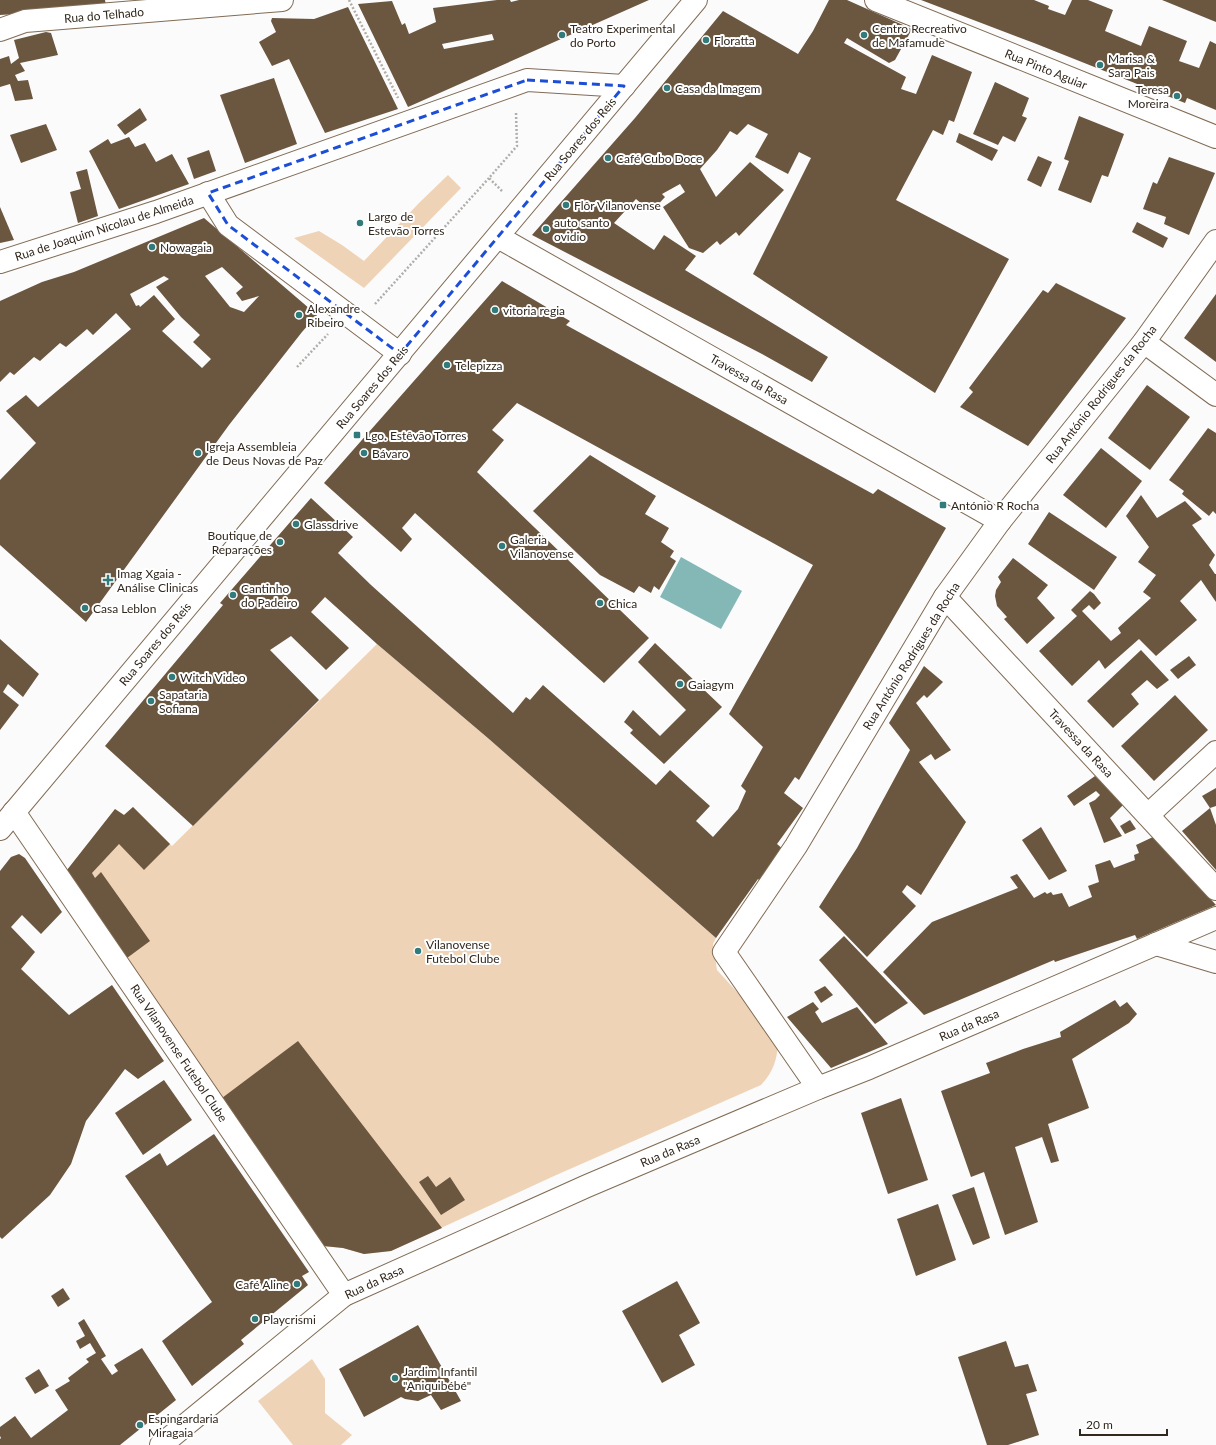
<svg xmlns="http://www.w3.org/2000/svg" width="1216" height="1445" viewBox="0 0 1216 1445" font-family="Lato,sans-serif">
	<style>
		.green { fill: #efd3b7 }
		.water { fill: #83b8b7 }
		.building { fill: #6b5640; fill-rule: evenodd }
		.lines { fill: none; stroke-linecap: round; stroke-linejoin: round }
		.minor-casing { stroke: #816c55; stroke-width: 24 }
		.major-casing { stroke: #816c55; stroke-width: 24 }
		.path { stroke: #b1aeaa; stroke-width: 2.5; stroke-dasharray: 2 2; stroke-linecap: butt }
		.minor { stroke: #fff; stroke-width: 22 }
		.major { stroke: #fff; stroke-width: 22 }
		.marked { fill: none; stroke: #1d4ed8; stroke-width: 3; stroke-dasharray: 8 5; stroke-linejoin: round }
		.poi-dot { fill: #327b7b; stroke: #fff; stroke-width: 1.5 }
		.labels { text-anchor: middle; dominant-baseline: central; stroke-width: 4; stroke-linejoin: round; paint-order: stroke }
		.street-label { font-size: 12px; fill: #31281e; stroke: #fff }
		.poi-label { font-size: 12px; fill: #31281e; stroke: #fff; text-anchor: start }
	</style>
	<rect width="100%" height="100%" fill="#fbfbfb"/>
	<g class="green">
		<path d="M448,175l13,13 -97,100 -70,-50 25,-7 23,14 22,16 55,-58z"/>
		<path d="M377,644l112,95 227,199 -3,6 4,26 31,34 30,39c-1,18 -5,29 -17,42l-207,91 -163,75 -27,3 -21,-6 -20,-2 -256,-376 48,-61 9,6 9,-8 39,39z"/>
		<path d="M312,1359l13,20v34l27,22 -11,10h-48l-35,-44z"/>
	</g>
	<path class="water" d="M681,557l61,34 -21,38 -61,-32z"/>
	<g class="building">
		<path d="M0,0h105l1,5 -61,7 -45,3z"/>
		<path d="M497,0h13l1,2 8,-2h130l-241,107 -50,-103 34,-3 10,24 3,-2 4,11 27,-12 -3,-14zM492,34l2,6 -50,9 -2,-5z"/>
		<path d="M829,0h18l65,29 -17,31 -6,3 -42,-25 -3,5 62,34 -5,12 15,5 16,-39 40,17 -18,50 -5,-2 -6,15 -10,-5 -37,70 113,59 -74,134 -182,-119 58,-116 -12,-6 -11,22 -33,-17 13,-23 -20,-10 -11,11 -7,-4 -13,19 -17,19 16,28 34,-35 34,28 -45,46 -3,-4 -16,13 -3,-4 -14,12 -14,-5 -26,-41 22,-15 -5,-8 -18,10 3,3 -14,15 -15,-13 -22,24 40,27 10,-15 32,21 -11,14 143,87 -16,25 -50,-28 -230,-119 103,-117 88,-107 75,43 15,-23z"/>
		<path d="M921,0h113l15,6 -1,3 17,6 7,-15h16l25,10 -8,21 36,15 8,-20 38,15 -8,20 20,7 11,-27 6,3v66l-29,-12 -2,5 -151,-60z"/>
		<path d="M1162,0h54v22z"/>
		<path d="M348,7l50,102 -73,24 -36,-74 -17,7 -13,-24 17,-10 -5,-11 1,-3 42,1z"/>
		<path d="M46,32l5,1 7,22 -38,8 5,8 -10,4 3,6 10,-1 5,19 -18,2 -5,-17 -10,3v-28l9,-3 2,8 8,-6 -5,-18z"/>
		<path d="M274,78l23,66 -52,19 -25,-68z"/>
		<path d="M995,82l34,16 -7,18 5,2 -12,24 -12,-6 -5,9 -25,-11z"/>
		<path d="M140,108l7,12 -22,15 -8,-10z"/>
		<path d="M1079,116l45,18 -16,43 -6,-2 -11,28 -33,-13 11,-29 -5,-2z"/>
		<path d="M46,124l11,26 -36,13 -11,-28z"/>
		<path d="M959,133l39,17 -6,11 -36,-19z"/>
		<path d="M129,137l6,10 10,-4 11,19 16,-8 17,30 -70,25 -30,-58 19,-12 3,5z"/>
		<path d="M209,150l7,21 -22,8 -7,-21z"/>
		<path d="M1038,156l14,6 -11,25 -14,-7z"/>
		<path d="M1169,157l46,16 -26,62 -25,-11 2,-7 -23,-8 10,-27 4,2z"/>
		<path d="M87,169l11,47 -20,7 -8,-31 11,-3 -5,-17z"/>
		<path d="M0,207l14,33 -14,3z"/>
		<path d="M204,218l113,97 -15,17 -73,93 -143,197 -86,-77v-65l36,-37 -30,-32 20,-16 12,12 93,-78 -15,-16 -23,22 -6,-6 -21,18 -6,-4 -20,18 -6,-4 -20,18 -4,-3 -10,10v-81l42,-19 32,-10zM222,267l21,20 -7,6 6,8 17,-5 -15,16 -14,-5 -25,-31zM164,276l5,3 -13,8 25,30 19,18 -7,7 18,17 -9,9 -40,-37 13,-12 -21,-24 -14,12 -1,-2 -3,1 -6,-12z"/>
		<path d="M1137,222l31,16 -5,10 -31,-16z"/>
		<path d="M502,281l68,40 -4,4 307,169 5,-5 68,39 -147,252 -4,-3 -11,16 19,15 -26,36 7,6 -21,34 -5,-5 -42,59 -227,-199 -112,-95 -52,-47 -14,15 38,36 -23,22 -35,-34 -21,14 49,50 -126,126 -88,-80 118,-141 -3,-2 91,-105 42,39 -15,16 33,32 142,128 13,-16 4,3 13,-15 113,100 14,-15 40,36 -14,15 17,16 25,-28 8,-18 -5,-5 22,-39 -34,-33 84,-149 -296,-162 -25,27 12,10 -27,32 172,166 -45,45 -189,-170 -13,15 10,11 -11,13 -77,-69z"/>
		<path d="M1056,283l70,35 -98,128 -68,-39 13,-15 -4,-4 74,-98 5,3z"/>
		<path d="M1216,294v68l-32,-24z"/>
		<path d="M1147,385l43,32 -40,53 -42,-32z"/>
		<path d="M1208,428l8,5v81l-3,-3 -4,5 -27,-22 2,-3 -15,-11z"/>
		<path d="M1101,448l41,33 -36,47 -43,-33z"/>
		<path d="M590,455l66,41 -11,18 24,14 -8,14 13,9 -4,6 6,4 -17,29 -5,-4 -3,7 -12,-7 -5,7 -34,-18 -67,-64z"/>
		<path d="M1141,495l16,23 28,-17 17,18 -10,6 23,30 -6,10 6,9h1v28l-15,-22 -21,21 17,19 -41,36 -17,-17 -34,30 -6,-9 -27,26 -33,-35 38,-35 -6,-6 19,-19 4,3 7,9 -7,7 -5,-5 -7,6 29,30 10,-8 -3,-5 33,-30 -8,-6 13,-17 -18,-13 11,-15 -23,-31z"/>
		<path d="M1049,512l68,45 -23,33 -66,-46z"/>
		<path d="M1013,558l35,27 -11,13 18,20 -28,26 -23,-25 3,-2 -10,-11 -2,-10 1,-6 5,-8 -3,-5z"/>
		<path d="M0,639l39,35 -16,23 -15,-13 -5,8 16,13 -19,25z"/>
		<path d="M655,643l67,64 -58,57 -34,-31 3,-3 -9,-8 9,-12 27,26 26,-26 -48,-48z"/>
		<path d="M1141,650l28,30 -12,9 -10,-9 -16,14 8,10 -26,24 -26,-27z"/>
		<path d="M1189,656l7,9 -18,14 -8,-9z"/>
		<path d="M924,666l19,16 -16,16 -3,-3 -8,8 35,47 -16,10 -4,-6 -12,8 47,60 -45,73 -14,-10 -5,7 14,14 -49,51 -48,-50 38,-59 53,-98 -21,-27z"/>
		<path d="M1175,695l33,35 -54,51 -33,-35z"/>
		<path d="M1095,776l28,29 -13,13 12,18 -18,7 -15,-40 6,-3 5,-5 -4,-4 -22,15 -7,-10z"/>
		<path d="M1216,788v18l-6,2 -8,-12z"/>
		<path d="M133,807l37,37 -26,26 -25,-26 -27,29 3,5 6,-6 49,69 -23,17 -60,-88 48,-61 9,6z"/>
		<path d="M1210,808l6,17v45l-34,-39z"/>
		<path d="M1130,820l6,9 -11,5 -5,-8z"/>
		<path d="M1041,827l26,44 -18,9 -27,-40z"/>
		<path d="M1153,837l63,68 -79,34 -2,-4 -80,27 -1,-2 -130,55 -41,-43 49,-50 86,-34 -8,-11 7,-3 17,24 11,-6 2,2 4,-2 2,3 9,-2 7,14 23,-10 -4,-11 11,-4 -4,-17 15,-5 4,8 21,-8 -1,-5 5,-2 -3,-8z"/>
		<path d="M19,854l6,4 37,54 -21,22 -19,-19 -11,12 24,25 -14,17 48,46 43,-30 52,76 -26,18 -13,-10 -39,52 -15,43 -21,31 -48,44 -2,-2v-366l11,-14z"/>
		<path d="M844,936l64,67 -33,21 -56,-64z"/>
		<path d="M825,986l8,9 -12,8 -7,-11z"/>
		<path d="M1115,1000l5,7 7,-5 10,12 -8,9 -57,36 17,49 -41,16 11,37 -8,2 -9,-26 -27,10 23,75 -33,13 -21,-63 -13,5 -30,-86 49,-18 -4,-10 37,-14 38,-12 -1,-5z"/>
		<path d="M813,1002l6,7 -4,3 7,11 35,-16 31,37 -57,24 -44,-51z"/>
		<path d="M298,1041l144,187 -51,23 -27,3 -21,-6 -20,-2 -101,-148z"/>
		<path d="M164,1080l28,40 -49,35 -28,-42z"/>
		<path d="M901,1098l27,82 -40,14 -27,-81z"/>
		<path d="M214,1134l95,138 -7,4 6,9 -67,55 3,4 -52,42 -30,-45 50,-39 -87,-126 35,-23 7,13z"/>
		<path d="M428,1176l8,11 14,-10 15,23 -24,15 -22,-33z"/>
		<path d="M974,1187l16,51 -17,7 -21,-50z"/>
		<path d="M938,1204l18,56 -40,16 -19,-57z"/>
		<path d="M677,1281l23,42 -21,12 16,30 -33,18 -40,-72z"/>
		<path d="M63,1288l7,11 -12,8 -7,-11z"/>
		<path d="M84,1319l22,37 -5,3 11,16 6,-4 -4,-6 28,-17 34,52 -56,45h-120v-6l1,-1 -1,-2v-9l15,-11 16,22 37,-28 -13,-20 15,-9 -2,-3 21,-16 -3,-3 10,-6 -6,-10 -10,6 -4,-8 9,-5 -7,-13z"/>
		<path d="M418,1325l43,76 -20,9 -10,-15 -13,6 -13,-2 -4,-2 -37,20 -25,-48z"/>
		<path d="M1006,1341l9,26 13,-3 9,27 -11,3 13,41 -31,10h-21l-29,-88z"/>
		<path d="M39,1369l10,17 -14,8 -10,-16z"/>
	</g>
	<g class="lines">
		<g class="minor-casing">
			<g id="minor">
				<path d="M876,0l340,137"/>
				<path d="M0,30l25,-9 257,-21"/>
				<path d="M208,193l20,32 172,129"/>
				<path d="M498,237l502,284"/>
				<path d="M0,262l156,-50 371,-132 97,6"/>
				<path d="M1144,342l72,53"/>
				<path d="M945,597l271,292"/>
				<path d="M14,812l330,483"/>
				<path d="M1148,815l68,-63"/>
				<path d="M1156,944l60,18"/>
				<path d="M818,1088l-94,-136 72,-106 149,-249 55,-76 144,-179 72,-101"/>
			</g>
		</g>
		<g class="major-casing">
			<g id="major">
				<path d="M0,829l696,-829"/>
				<path d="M161,1445l183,-150 243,-109 231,-98 51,-20 347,-150"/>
			</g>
		</g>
		<g class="path">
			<path d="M349,0l49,98"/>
			<path d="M502,191l-13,-13 28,-32 -1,-34"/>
			<path d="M375,304l114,-126"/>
			<path d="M297,367l31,-33"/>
		</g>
		<use href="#minor" class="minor"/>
		<use href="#major" class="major"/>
	</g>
	<path class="marked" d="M527,80l97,6 -224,268 -172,-129 -20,-32z"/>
	<g class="poi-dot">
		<circle cx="562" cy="35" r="4"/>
		<circle cx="864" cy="35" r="4"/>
		<circle cx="706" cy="40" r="4"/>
		<circle cx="1100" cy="65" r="4"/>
		<circle cx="667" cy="88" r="4"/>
		<circle cx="1177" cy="96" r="4"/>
		<circle cx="608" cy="158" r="4"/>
		<circle cx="566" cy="205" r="4"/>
		<circle cx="360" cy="223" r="4"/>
		<circle cx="546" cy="229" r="4"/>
		<circle cx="152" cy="247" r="4"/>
		<circle cx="495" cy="310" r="4"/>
		<circle cx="299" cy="315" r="4"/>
		<circle cx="447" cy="365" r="4"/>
		<rect x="353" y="431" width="8" height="8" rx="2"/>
		<circle cx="198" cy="453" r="4"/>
		<circle cx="364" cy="453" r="4"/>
		<rect x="939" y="501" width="8" height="8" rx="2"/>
		<circle cx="296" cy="524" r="4"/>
		<circle cx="280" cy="542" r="4"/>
		<circle cx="502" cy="546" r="4"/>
		<path d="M106 574h4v4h4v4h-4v4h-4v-4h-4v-4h4z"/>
		<circle cx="233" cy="595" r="4"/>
		<circle cx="600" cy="603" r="4"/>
		<circle cx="85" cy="608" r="4"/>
		<circle cx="172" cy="677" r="4"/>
		<circle cx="680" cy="684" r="4"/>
		<circle cx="151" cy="701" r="4"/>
		<circle cx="418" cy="951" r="4"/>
		<circle cx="297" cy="1284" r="4"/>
		<circle cx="255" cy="1319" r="4"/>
		<circle cx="395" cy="1378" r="4"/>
		<circle cx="140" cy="1425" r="4"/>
	</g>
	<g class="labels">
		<g class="street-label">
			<text transform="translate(104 15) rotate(-5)">Rua do Telhado</text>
			<text transform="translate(1046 69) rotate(22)">Rua Pinto Aguiar</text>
			<text transform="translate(580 139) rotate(-50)">Rua Soares dos Reis</text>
			<text transform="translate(104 228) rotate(-18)">Rua de Joaquim Nicolau de Almeida</text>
			<text transform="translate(749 379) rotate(30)">Travessa da Rasa</text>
			<text transform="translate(372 387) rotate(-50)">Rua Soares dos Reis</text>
			<text transform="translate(1101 394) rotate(-52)">Rua António Rodrigues da Rocha</text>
			<text transform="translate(155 644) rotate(-50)">Rua Soares dos Reis</text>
			<text transform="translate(911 656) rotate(-58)">Rua António Rodrigues da Rocha</text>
			<text transform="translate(1081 743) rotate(47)">Travessa da Rasa</text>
			<text transform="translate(969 1025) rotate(-23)">Rua da Rasa</text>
			<text transform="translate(179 1053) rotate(56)">Rua Vilanovense Futebol Clube</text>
			<text transform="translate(670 1151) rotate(-23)">Rua da Rasa</text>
			<text transform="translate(374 1282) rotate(-25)">Rua da Rasa</text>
		</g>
		<g class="poi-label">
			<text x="570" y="28">Teatro Experimental<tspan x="570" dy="14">do Porto</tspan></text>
			<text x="872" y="28">Centro Recreativo<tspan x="872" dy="14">de Mafamude</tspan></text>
			<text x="714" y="40">Floratta</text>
			<text x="1108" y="58">Marisa &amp;<tspan x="1108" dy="14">Sara Pais</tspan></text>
			<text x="675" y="88">Casa da Imagem</text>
			<text x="1169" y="89" text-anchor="end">Teresa<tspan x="1169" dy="14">Moreira</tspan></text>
			<text x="616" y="158">Café Cubo Doce</text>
			<text x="574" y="205">Flôr Vilanovense</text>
			<text x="368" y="216">Largo de<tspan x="368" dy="14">Estevão Torres</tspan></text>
			<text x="554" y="222">auto santo<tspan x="554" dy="14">ovidio</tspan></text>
			<text x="160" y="247">Nowagaia</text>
			<text x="307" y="308">Alexandre<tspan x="307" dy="14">Ribeiro</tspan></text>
			<text x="503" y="310">vitoria regia</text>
			<text x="455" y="365">Telepizza</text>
			<text x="365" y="435">Lgo. Estêvão Torres</text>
			<text x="206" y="446">Igreja Assembleia<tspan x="206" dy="14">de Deus Novas de Paz</tspan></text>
			<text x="372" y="453">Bávaro</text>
			<text x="951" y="505">António R Rocha</text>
			<text x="304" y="524">Glassdrive</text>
			<text x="272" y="535" text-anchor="end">Boutique de<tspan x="272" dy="14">Reparações</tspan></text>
			<text x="510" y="539">Galeria<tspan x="510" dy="14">Vilanovense</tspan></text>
			<text x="117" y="573">Imag Xgaia -<tspan x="117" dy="14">Análise Clinicas</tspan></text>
			<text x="241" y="588">Cantinho<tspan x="241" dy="14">do Padeiro</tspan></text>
			<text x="608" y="603">Chica</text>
			<text x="93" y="608">Casa Leblon</text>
			<text x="180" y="677">Witch Video</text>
			<text x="688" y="684">Gaiagym</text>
			<text x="159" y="694">Sapataria<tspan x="159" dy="14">Sofiana</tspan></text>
			<text x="426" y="944">Vilanovense<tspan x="426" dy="14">Futebol Clube</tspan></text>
			<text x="289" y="1284" text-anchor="end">Café Aline</text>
			<text x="263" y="1319">Playcrismi</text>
			<text x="403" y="1371">Jardim Infantil<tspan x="403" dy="14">"Aniquibébé"</tspan></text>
			<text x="148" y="1418">Espingardaria<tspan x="148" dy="14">Miragaia</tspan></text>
		</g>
	</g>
	<path d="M1080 1429v6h87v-6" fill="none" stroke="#31281e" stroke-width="2"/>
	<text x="1086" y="1429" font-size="12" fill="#31281e" stroke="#ffffff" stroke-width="3" paint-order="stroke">20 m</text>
</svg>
